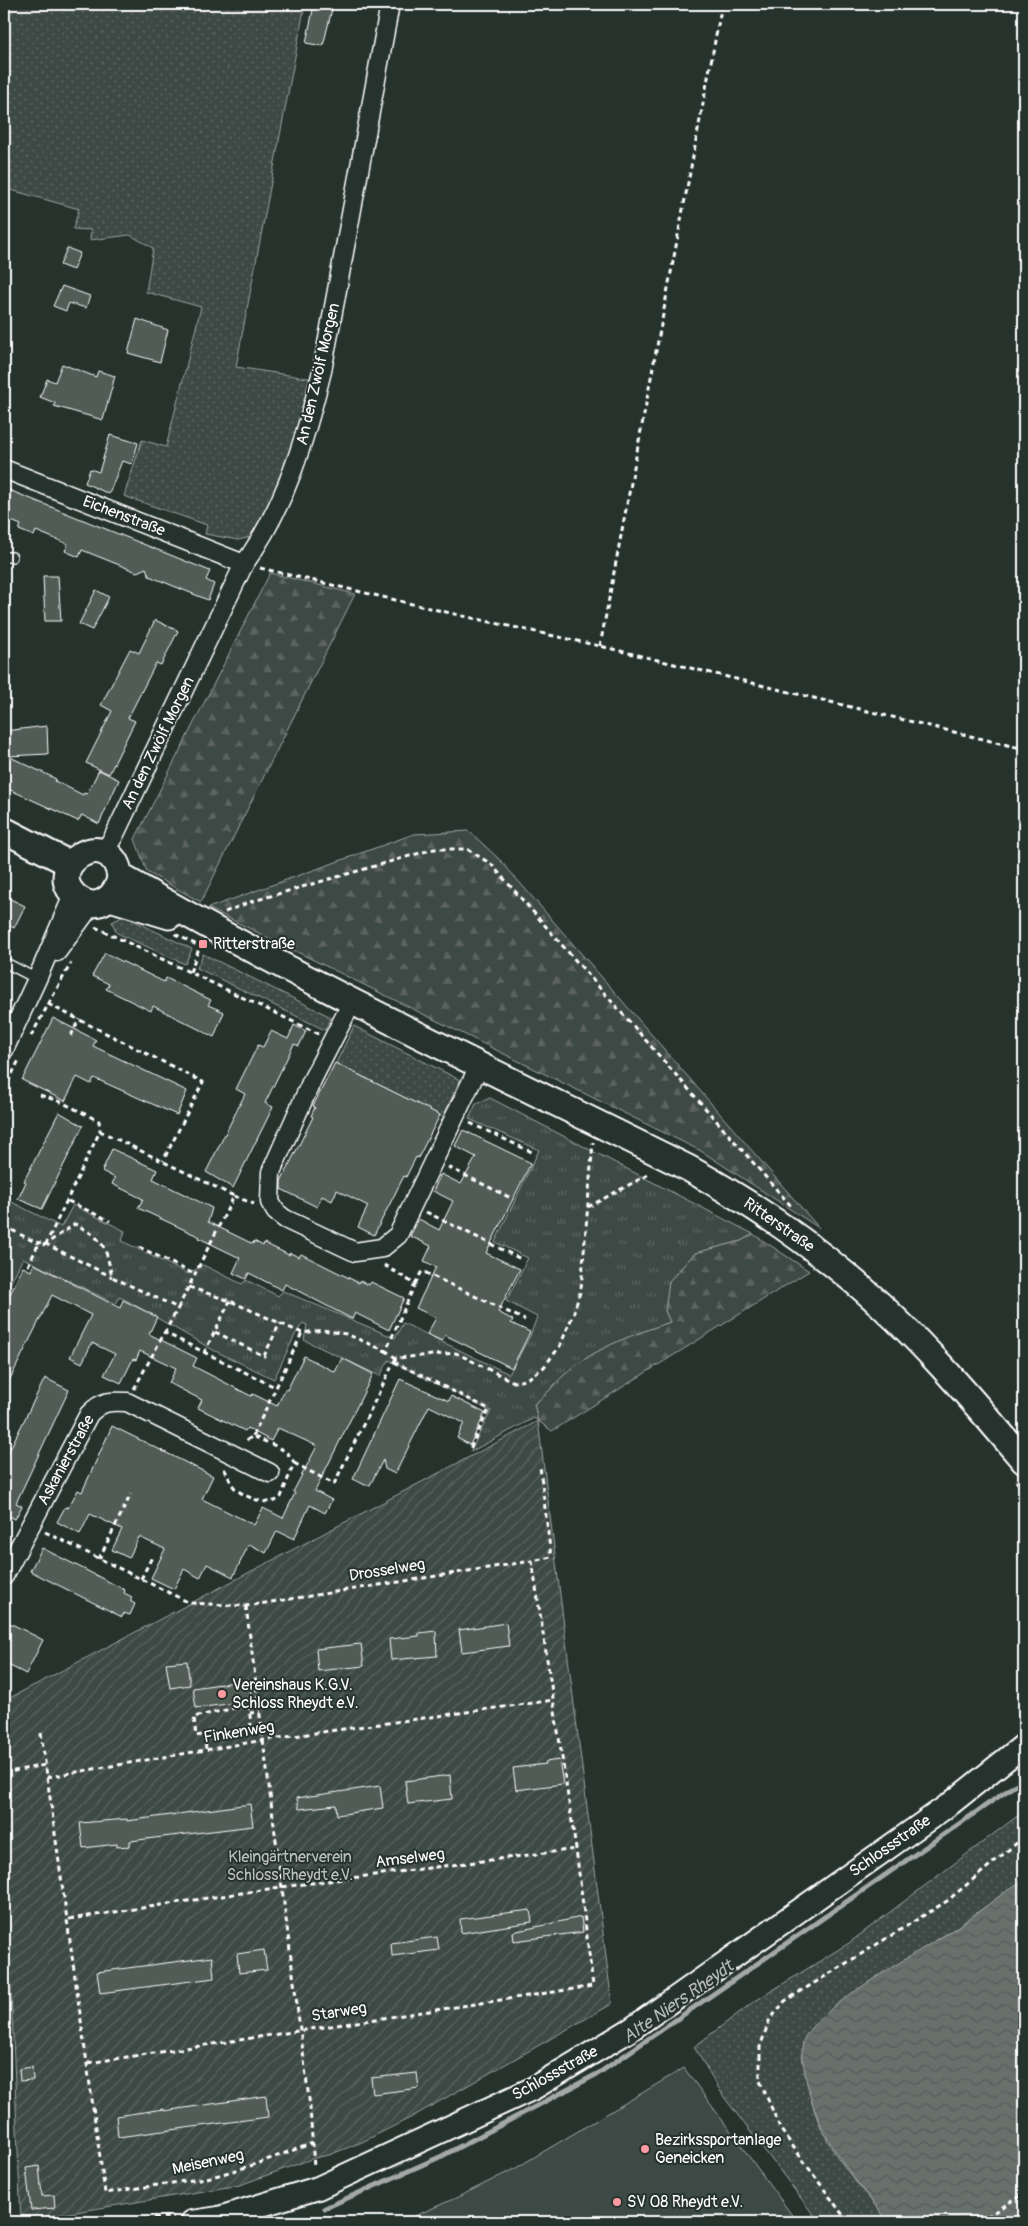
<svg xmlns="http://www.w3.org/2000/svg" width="1028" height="2226" viewBox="0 0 1028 2226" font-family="Pangolin,sans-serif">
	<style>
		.grass { fill: url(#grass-dots); stroke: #9ea4a2 }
		.forest { fill: url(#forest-firs); stroke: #9ea4a2 }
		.park { fill: url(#park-tufts); stroke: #9ea4a2 }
		.garden { fill: url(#garden-furrows); stroke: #9ea4a2 }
		.pitch { fill: #3e4944; stroke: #9ea4a2 }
		.water { fill: url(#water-waves); stroke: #a4a9a7 }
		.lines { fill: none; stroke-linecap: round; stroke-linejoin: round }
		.stream { stroke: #a4a9a7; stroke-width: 5 }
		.building { fill: #515c57; stroke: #fff }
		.service-casing { stroke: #fff; stroke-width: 12 }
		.minor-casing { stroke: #fff; stroke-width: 21 }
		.tertiary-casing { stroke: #fff; stroke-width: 26 }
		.secondary-casing { stroke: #fff; stroke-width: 29 }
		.path { stroke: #fff; stroke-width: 3; stroke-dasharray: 5 4; stroke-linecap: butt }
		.service { stroke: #26332d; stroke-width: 9 }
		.minor { stroke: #26332d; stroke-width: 18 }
		.tertiary { stroke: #26332d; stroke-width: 22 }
		.secondary { stroke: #26332d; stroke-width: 25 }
		.poi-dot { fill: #ff9aa2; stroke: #26332d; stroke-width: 2 }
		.labels { text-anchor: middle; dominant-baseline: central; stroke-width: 4; stroke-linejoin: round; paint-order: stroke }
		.street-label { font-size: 16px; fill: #fff; stroke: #26332d }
		.poi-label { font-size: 16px; fill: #fff; stroke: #26332d; text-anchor: start }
		.park-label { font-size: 16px; fill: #bbbfbe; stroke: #26332d }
		.water-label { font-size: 18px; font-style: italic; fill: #b3b8b6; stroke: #26332d }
	</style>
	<defs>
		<pattern id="grass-dots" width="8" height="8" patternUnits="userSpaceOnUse" patternTransform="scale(1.25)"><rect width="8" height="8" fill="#3e4944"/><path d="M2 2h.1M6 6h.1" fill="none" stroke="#5b6460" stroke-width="1.8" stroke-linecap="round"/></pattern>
		<pattern id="forest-firs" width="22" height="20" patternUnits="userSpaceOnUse" patternTransform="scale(1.25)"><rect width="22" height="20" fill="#3e4944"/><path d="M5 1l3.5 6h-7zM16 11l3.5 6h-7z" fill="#5b6460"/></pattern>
		<pattern id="park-tufts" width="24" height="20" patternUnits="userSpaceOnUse" patternTransform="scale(1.25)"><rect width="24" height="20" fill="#3e4944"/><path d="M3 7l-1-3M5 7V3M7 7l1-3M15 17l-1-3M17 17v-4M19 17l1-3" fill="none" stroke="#5b6460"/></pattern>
		<pattern id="garden-furrows" width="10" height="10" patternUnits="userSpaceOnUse" patternTransform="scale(1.25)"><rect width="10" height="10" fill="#3e4944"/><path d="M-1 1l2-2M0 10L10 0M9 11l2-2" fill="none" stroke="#5b6460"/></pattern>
		<pattern id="water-waves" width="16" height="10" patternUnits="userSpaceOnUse" patternTransform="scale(1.25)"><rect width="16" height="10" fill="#67706c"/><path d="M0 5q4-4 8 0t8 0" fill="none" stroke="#575a59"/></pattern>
	</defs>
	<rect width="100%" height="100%" fill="#26332d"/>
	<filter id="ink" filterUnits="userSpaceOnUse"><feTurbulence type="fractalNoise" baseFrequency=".02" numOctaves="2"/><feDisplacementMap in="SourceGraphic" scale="10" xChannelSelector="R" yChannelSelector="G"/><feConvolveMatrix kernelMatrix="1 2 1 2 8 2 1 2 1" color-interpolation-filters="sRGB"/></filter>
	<g filter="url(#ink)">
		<g class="grass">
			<path d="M4,4h301l-69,363 78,12 -37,117 -26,41 -13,3 -33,-6 2,-9 -83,-29 18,-56 24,7 35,-140 -55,-15 7,-44 -23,-13 -40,5 1,-10 -18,-1 6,-20 -75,-21z"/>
			<path d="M124,916l68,33 -7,15 -68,-31 -5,-11z"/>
			<path d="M203,954l128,63 -6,13 -128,-62z"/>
			<path d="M354,1026l106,54 -17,37 -107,-54z"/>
			<path d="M1024,1811v68l-67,48 -63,40 -92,86c4,27 9,54 21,79 16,33 43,62 66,90h-70l-95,-125 -30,-50 58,-44 97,-60z"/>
		</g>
		<g class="forest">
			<path d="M270,573l85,21 -154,308 -54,-30 -12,-33z"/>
			<path d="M469,831l32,30 318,367 -118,-77 -493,-243 206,-74z"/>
			<path d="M753,1234l56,37 -257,160 -14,-10 -4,-17c14,-10 23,-24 36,-34 29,-24 64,-36 100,-48l-5,-11 4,-30 26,-28 46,-12z"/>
		</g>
		<path class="park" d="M490,1098l263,136 -12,7 -46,12 -26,28 -4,30 5,11c-35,12 -71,24 -100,48 -13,10 -22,24 -36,34l4,17 -4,-3 -64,34 21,-41 -102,-51 -9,16 -2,-1 -74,-35 3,-15 -4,-2 -8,12 -21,44 -61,-29 -89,-51 -5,-2 -3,7 -2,-1 -91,-45 -19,38v-98l57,29 12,-22 52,26 -3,10 66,33 15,-9 39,19 4,-4 32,16 5,-5 112,47 8,-15 106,51 21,-38 7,-19 -31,-16 22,-43 -33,-16 44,-92 -70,-31 7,-15z"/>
		<path class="garden" d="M538,1421l74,583 -202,114 -48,24 -33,13 -15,3 -74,27 -219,36 -11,-254 -6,-57v-209z"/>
		<path class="pitch" d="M684,2068l113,154h-396l57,-25 58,-29z"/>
		<path class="water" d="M1024,1879v343h-135c-38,-47 -74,-87 -84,-149 -2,-11 -5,-24 -1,-34 15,-34 119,-89 152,-111 23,-16 45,-34 68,-49z"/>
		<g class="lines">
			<path class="stream" d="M325,2208l117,-52 157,-83 425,-294"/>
		</g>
		<g class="building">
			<path d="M314,5l18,4 -9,37 -17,-3z"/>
			<path d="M67,248l13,5 -7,17 -13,-5z"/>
			<path d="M62,286l28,10 -4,12 -17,-5 -3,8 -13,-5z"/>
			<path d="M137,319l31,11 -8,32 -32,-9z"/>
			<path d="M62,364l34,13 2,-6 17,5 -12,44 -49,-14 1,-3 -15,-6 7,-18 8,3z"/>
			<path d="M110,435l28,8 -6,21 -10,-3 -13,33 -24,-11 5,-14 9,3z"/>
			<path d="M4,488l206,83 -4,9 8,4 -6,16 -59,-24 -3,-8 -9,4 -55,-22 -3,7 -14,-6 3,-7 -32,-13 -2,5 -15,-6 2,-5 -17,-7z"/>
			<path d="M43,576h15l3,45h-16z"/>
			<path d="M96,590l13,7 -17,33 -13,-6z"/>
			<path d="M155,620l23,11 -17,34 -5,-2 -28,55 7,3 -26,53 -23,-11 26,-52 -11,-6 29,-56 9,4z"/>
			<path d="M47,726l1,28 -40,2 42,20 6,3 -1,2 28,14 1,-2 3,1 12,-24 20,10 -20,44 -17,-9 -4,6 -74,-34v-56z"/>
			<path d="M4,896l21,10 -11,22 -10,-5z"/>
			<path d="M105,953l59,29 2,-4 45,22 -3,5 16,7 -10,25 -61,-31 -2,5 -45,-22 3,-5 -17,-8z"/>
			<path d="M53,1018l43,22 -3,6 94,45 -10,24 -83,-37 -3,6 -14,-7 -12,24 -43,-21z"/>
			<path d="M294,1025l12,6 -7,15 -5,-2 -29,59 8,4 -40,81 -27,-16 39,-78 -9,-5 22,-44 5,2 8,-16 17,8z"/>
			<path d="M335,1063l105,52 -22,43 -2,-1 -10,20 -2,-1 -30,59 -16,-8 10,-21 -31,-16 -5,11 -10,-5 -5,11 -36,-18v-8l32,-64 -2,-1 4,-9 -2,-1z"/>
			<path d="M59,1112l24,14 -41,83 -24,-10 8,-17 -2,-1z"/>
			<path d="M463,1130l68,33 -45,90 34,16 -22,43 15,8 -2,3 19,9 -18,36 -67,-33 -3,6 -15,-7 9,-16 -20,-10 20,-41 -12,-6 7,-15 -21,-10 9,-17 20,11 14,-29 -20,-10 8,-17 20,10 15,-27 -21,-11z"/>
			<path d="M112,1149l45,21 -4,9 59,29 -4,14 45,22 1,-3 9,5 1,-3 25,12 1,-2 9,4 2,-3 58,29 1,-2 9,4 2,-3 33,16 -15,32 -34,-17 -3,6 -67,-35 -3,6 -33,-17 -3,6 -13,-6 7,-15 -41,-20 1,-1 -62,-29 5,-9 -31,-15 3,-6 -13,-7z"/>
			<path d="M34,1264l86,44 3,-8 34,17 -8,17 48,24 -4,8 58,30 2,-2 24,12 8,-17 2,1 17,-34 31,16 7,-14 31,16 -58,117 17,9 -7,13 -15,-8 -16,34 -17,-8 -11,22 -17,-9 -16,33 -26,-13 -7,14 -16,-9 -10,20 -23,-11 14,-29 -26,-12 -10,21 -17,-8 10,-21 -32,-15 -10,20 -23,-12 8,-15 3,1 10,-18 4,2 30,-66 101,50 -11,23 52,26 9,-17 20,10 12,-25 -2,-1 24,-46 -39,-18 -7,13 -24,-13 -2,3 -47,-23 4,-8 -33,-17 7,-15 -36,-17 -4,9 -3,-1 -12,24 -17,-8 11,-21 -23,-11 -10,20 -12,-6 21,-42 -39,-20 -48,96v-84l19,-40 8,4z"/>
			<path d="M45,1378l24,12 -53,113 6,3 -7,13 -6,-3 -5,11v-66z"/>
			<path d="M400,1379l49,22 2,-5 34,17 -15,32 -13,-7 7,-15 -35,-17 -34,68 -10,-5 -2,-9 -13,25h-5l-12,-6z"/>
			<path d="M42,1548l83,42 -1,3 8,4 -2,4 5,3 -5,11 -6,-2 -2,4 -92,-46z"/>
			<path d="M4,1620l39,20 -17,34 -22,-11z"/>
			<path d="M506,1623l3,23 -47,6 -3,-22z"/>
			<path d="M436,1631l1,25 -46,4 -2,-21 30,-3v-3z"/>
			<path d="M361,1644l3,22 -46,5 -2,-22z"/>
			<path d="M187,1661l3,24 -20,3 -4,-25z"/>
			<path d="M249,1680l3,21 -56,7 -3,-20z"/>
			<path d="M559,1760l4,24 -47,6 -3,-22 33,-4 -1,-2z"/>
			<path d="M450,1775l2,24 -44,5 -3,-23z"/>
			<path d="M380,1786l3,22 -46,7 -1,-10 -37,4 -2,-11z"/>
			<path d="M250,1804l3,22 -123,15v5l-13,1v-3l-34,4 -3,-25 47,-4v2z"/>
			<path d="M530,1910l2,12 -71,11 -1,-14z"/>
			<path d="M581,1917l2,15 -69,9 -1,-9z"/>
			<path d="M437,1937l2,13 -47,6 -1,-13z"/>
			<path d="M264,1950l3,20 -28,3 -2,-19z"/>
			<path d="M212,1957l2,21 -114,15 -3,-21z"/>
			<path d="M32,2067l1,13 -13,1 -1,-12z"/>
			<path d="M417,2073l2,15 -46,6 -2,-16z"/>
			<path d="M266,2096l2,21 -150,20 -2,-21 48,-7v2z"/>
			<path d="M39,2166l3,30 12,-1 1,13 -24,2 -5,-42z"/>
		</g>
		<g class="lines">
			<g class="service-casing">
				<g id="service">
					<path d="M4,557h8"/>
					<path d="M4,962l33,17"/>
				</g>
			</g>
			<g class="minor-casing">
				<g id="minor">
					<path d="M4,469l240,95"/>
					<path d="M104,852l10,-16 130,-272c42,-58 61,-125 78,-193l68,-367"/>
					<path d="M57,952l35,-48"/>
					<path d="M352,1002l-39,76 -42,94 -1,30 6,10 9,7 70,33 27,-4 16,-13 82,-171"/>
					<path d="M4,1050l33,-71 36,-84"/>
					<path d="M4,1576l85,-162c13,-13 20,-13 38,-12l143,71"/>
				</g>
			</g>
			<g class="tertiary-casing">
				<path id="tertiary" d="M192,2222l27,-4 99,-30 214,-99 98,-59 320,-226 74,-59"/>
			</g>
			<g class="secondary-casing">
				<g id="secondary">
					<path d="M4,830l66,34"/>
					<path d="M120,876c-2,19 -22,37 -41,23 -42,-31 31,-78 41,-23 184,107 377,197 568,292 58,32 112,68 163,111 64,53 119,118 173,182"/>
					<path d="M110,898l59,18"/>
				</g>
			</g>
			<g class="path">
				<path d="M344,4l29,4"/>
				<path d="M260,568l203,48 137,30 424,103"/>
				<path d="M600,646l122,-642"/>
				<path d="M225,912l25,-10 184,-53h33l24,15 301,343"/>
				<path d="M95,927l224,107"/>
				<path d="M175,934l22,11"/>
				<path d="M190,972l10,-26"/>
				<path d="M48,1004l155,78 -40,79"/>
				<path d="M31,1036l40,-73"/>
				<path d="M71,1036l8,-17"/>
				<path d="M4,1090l15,-30"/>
				<path d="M40,1095l21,7 38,19 1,9"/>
				<path d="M470,1123l64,30"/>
				<path d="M448,1167l65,32"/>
				<path d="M234,1196l20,8"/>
				<path d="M68,1201l42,20"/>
				<path d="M588,1207l63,-34"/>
				<path d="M426,1212l95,47"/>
				<path d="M4,1226l31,16 11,2 66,33"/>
				<path d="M139,1247l55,27"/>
				<path d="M384,1265l31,19 -29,67 10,7 60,-5 58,29 12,-2 18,-13 16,-21 13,-31 8,-26 12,-147"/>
				<path d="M28,1266l9,-19 9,-3 29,-20c30,16 30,21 37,53l66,31 56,-112 -134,-65 -54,113"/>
				<path d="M415,1284l7,-13 103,49"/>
				<path d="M189,1287l41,14 72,32 21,-3 23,4 40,17"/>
				<path d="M4,1315h1"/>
				<path d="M163,1332l112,55"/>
				<path d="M215,1332l49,24 16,-33"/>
				<path d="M204,1353l26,-52"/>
				<path d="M394,1362l95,47 -20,42"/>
				<path d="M134,1389l44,-81"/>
				<path d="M253,1436l49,-103"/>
				<path d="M294,1463l40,21 62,-126"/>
				<path d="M224,1469c5,6 6,16 13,21 11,8 33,18 44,7l13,-34c-5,-15 -28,-20 -41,-27l-9,6"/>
				<path d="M1016,1481l8,9"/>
				<path d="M45,1532l145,71 56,3 286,-45"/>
				<path d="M99,1559l32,-65"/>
				<path d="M141,1579l11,-22"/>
				<path d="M246,1606l64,501 4,61"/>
				<path d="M249,1705l2,22 -55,9 -2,-19z"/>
				<path d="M250,1713l10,-1"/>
				<path d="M41,1733l64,460 107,-16 38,-11 63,-23"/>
				<path d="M205,1735l1,15"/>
				<path d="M4,1773l41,-8"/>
				<path d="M47,1777l217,-37 290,-40"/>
				<path d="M69,1919l212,-32 295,-38"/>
				<path d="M88,2063l505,-77 -17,-137 -44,-288 19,-4 -11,-90"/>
				<path d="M4,2218l5,4"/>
				<path d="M73,2222l101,-5"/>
				<path d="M848,2222l-67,-92 -21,-49v-34l9,-26 16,-20 162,-100 77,-64"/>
				<path d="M979,2222l45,-29"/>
			</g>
			<use href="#service" class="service"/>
			<use href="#minor" class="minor"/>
			<use href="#tertiary" class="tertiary"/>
			<use href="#secondary" class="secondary"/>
		</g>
	</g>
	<g class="poi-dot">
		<rect x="198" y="939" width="10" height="10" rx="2.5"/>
		<circle cx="222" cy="1694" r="5"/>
		<circle cx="645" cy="2149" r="5"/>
		<circle cx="617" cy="2202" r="5"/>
	</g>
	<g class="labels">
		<g class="street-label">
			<text transform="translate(318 374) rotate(-77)">An den Zwölf Morgen</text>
			<text transform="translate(124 516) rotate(21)">Eichenstraße</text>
			<text transform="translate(158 743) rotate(-64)">An den Zwölf Morgen</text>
			<text transform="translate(779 1225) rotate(35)">Ritterstraße</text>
			<text transform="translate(66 1460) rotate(-61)">Askanierstraße</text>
			<text transform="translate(387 1570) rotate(-9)">Drosselweg</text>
			<text transform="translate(239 1732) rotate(-9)">Finkenweg</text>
			<text transform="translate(890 1846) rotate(-35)">Schlossstraße</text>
			<text transform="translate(410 1858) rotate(-7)">Amselweg</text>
			<text transform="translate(339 2012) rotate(-9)">Starweg</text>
			<text transform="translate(555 2073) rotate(-29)">Schlossstraße</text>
			<text transform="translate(208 2162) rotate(-12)">Meisenweg</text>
		</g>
		<g class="poi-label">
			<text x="213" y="944">Ritterstraße</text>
			<text x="232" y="1685">Vereinshaus K.G.V.<tspan x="232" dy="18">Schloss Rheydt e.V.</tspan></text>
			<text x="655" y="2140">Bezirkssportanlage<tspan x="655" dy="18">Geneicken</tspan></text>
			<text x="627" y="2202">SV 08 Rheydt e.V.</text>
		</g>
		<g class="park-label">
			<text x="290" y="1857">Kleingärtnerverein<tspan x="290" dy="18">Schloss Rheydt e.V.</tspan></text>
		</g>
		<g class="water-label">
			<text transform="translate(678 2002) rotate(-35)">Alte Niers Rheydt</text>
		</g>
	</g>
	<rect width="1028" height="2226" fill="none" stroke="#26332d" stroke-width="20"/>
	<rect x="10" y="10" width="1008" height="2206" fill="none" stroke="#fff" stroke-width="2" filter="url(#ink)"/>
</svg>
